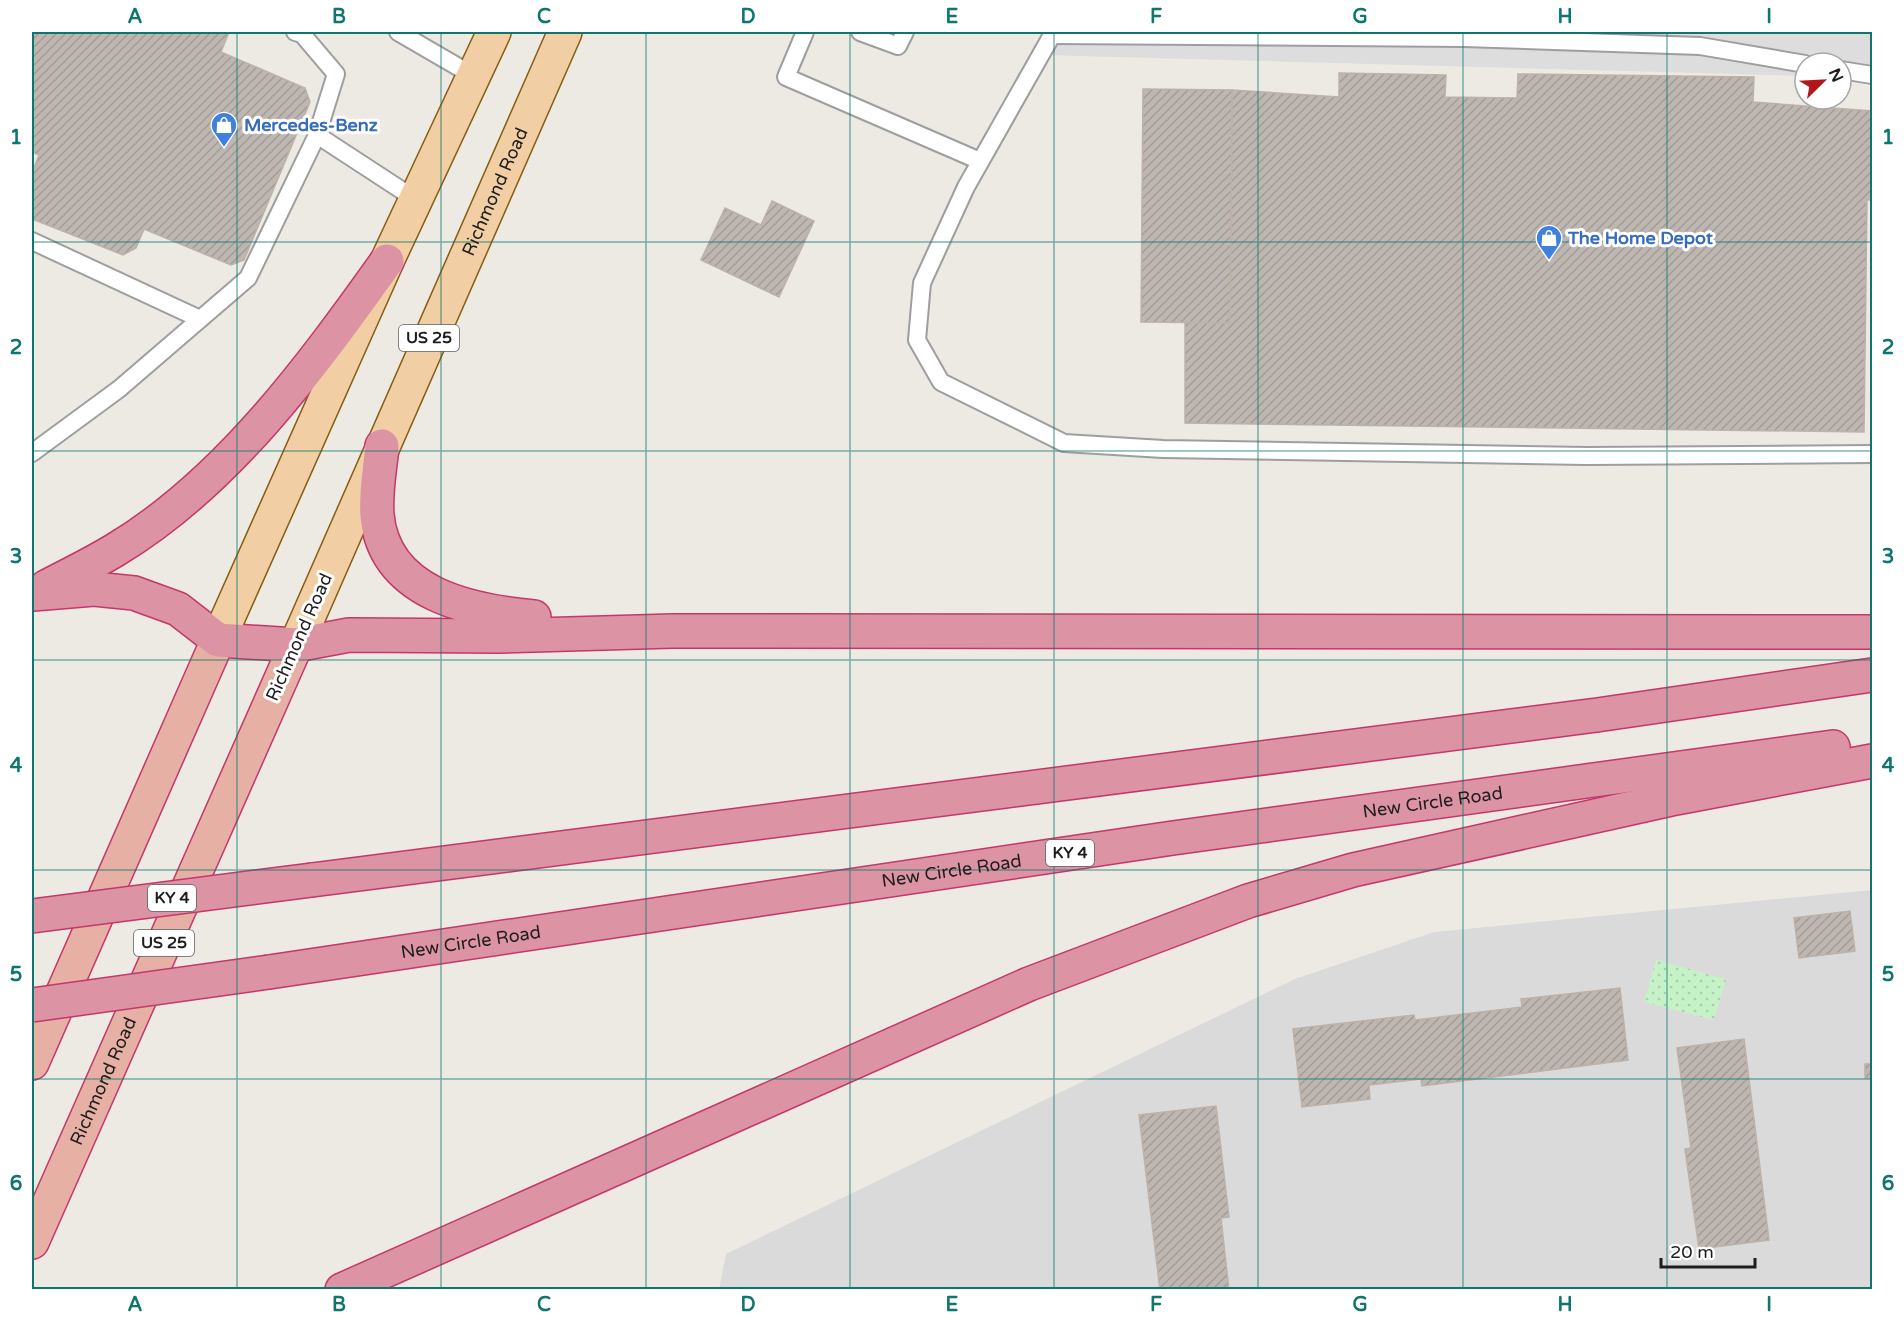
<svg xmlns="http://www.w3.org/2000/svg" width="1904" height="1321" viewBox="0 0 1904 1321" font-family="'Varela Round',sans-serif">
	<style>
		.residential { fill: #dbdada }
		.park { fill: url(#park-dots) }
		.parking { fill: #ddd }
		.building { fill: url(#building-hatch); stroke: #bdb1a8; stroke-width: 1.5 }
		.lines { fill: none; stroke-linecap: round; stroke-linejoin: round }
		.service-casing { stroke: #9e9e9e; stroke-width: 20 }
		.primary-casing { stroke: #865c10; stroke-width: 36 }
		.trunk-casing { stroke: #c5376b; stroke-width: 36 }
		.motorway-casing { stroke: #c5376b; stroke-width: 36 }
		.service { stroke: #fff; stroke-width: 16 }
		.primary { stroke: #f1cea4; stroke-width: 33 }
		.trunk { stroke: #e6b0a4; stroke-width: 33 }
		.motorway { stroke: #dc93a3; stroke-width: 33 }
		.motorway-bridge-casing { stroke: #c5376b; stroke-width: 36; stroke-linecap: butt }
		.motorway-bridge { stroke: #dc93a3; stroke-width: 33 }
		.grid { fill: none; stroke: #0f766e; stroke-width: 1.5; stroke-opacity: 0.55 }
		.labels { text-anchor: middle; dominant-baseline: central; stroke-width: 6; stroke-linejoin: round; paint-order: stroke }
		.shield { fill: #fff; stroke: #616161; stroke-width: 1.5 }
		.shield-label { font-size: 16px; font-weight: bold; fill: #1d1d1d }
		.shop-label { font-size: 18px; font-weight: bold; fill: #366cbe; stroke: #fff; text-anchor: start }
		.street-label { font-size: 18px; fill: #1d1d1d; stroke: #fff }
		.neatline { fill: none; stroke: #0f766e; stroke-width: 2 }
		.grid-label { font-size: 20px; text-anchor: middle; font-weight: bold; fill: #0f766e }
	</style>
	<defs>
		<pattern id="park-dots" width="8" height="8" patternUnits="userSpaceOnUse" patternTransform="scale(1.5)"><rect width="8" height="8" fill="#c5f3c7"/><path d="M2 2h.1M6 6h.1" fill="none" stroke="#a9d0aa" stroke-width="1.8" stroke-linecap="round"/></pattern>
		<pattern id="building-hatch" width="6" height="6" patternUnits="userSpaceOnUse" patternTransform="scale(1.5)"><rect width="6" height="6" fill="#bdb6b1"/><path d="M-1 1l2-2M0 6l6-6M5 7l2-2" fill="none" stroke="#a29c98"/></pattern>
	</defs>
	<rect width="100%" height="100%" fill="#edeae4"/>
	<path class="residential" d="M1872,890v399l-1153,1 7,-36 569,-275 139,-47z"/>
	<path class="park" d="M1656,960l70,19 -12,41 -70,-18z"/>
	<path class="parking" d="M1054,32h818v46l-31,-15h-36v13l-762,-21z"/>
	<g class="building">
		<path d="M32,32h197l-8,20 84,36 5,14 -66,158 -13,5 -87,-36 -8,19 -13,7 -91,-36v-46l7,-18 -7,-3z"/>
		<path d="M1339,73l107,2 -1,22 72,1 1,-24 236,3 -1,25 119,9v89h-5l-3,232 -679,-9v-101l45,1 2,-233 107,7z"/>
		<path d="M1143,89l89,1 -2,233 -89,-1z"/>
		<path d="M772,201l42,20 -35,76 -78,-37 24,-52 36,17z"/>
		<path d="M1850,911l5,40 -56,7 -5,-40z"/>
		<path d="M1620,988l8,72 -206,26 -1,-7 -52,6 1,14 -68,8 -9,-78 121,-14 1,5 107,-13 -1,-8z"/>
		<path d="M1744,1039l25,201 -70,9 -14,-100 6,-1 -14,-100z"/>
		<rect x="1865" y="1064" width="7" height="14"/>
		<path d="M1216,1106l13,111 -8,1 8,72h-69l-21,-175z"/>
	</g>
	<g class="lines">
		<g class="service-casing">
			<g id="service">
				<path d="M398,32l74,43"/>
				<path d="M805,32l-19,45 194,84"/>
				<path d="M860,32l38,14 7,-14"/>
				<path d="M1053,32l-1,3 412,3 236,8 105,18"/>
				<path d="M1052,35l-86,152 -44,96 -5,57 24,42 123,61 99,6 424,7 285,-2"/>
				<path d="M1841,70l31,5"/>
				<path d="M317,135l98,64"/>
				<path d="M32,241l168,78"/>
				<path d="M32,453l87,-64 129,-111 69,-143 19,-61 -34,-40 -7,-2"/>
			</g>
		</g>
		<g class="primary-casing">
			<g id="primary">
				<path d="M218,640l169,-379 107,-229"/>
				<path id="s1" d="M296,645l269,-613"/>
			</g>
		</g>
		<g class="trunk-casing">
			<g id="trunk">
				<path d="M32,1063l186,-423"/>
				<path id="s2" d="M32,1242l264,-597"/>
			</g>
		</g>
		<g class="motorway-casing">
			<g id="motorway">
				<path d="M382,446c-2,22 -7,47 -5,69 7,79 93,96 157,102"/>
				<path d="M46,587c23,-12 46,-23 69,-37 112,-67 197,-184 272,-289"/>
				<path d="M33,594l61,-5 40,4 44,16 40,31 78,5 53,-10 149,1 175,-5 1199,1"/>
				<path d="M312,880l1285,-165 275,-40"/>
				<path id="s3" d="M269,972l904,-134 660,-91"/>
				<path d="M342,1290l687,-306 219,-83 105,-31 323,-72 196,-37"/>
			</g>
		</g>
		<use href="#service" class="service"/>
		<use href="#primary" class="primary"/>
		<use href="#trunk" class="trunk"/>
		<use href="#motorway" class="motorway"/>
		<g class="motorway-bridge-casing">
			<g id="motorway-bridge">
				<path d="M32,916l280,-36"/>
				<path d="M32,1005l237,-33"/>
			</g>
		</g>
		<use href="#motorway-bridge" class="motorway-bridge"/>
	</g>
	<path class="grid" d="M237,32v1258M441,32v1258M646,32v1258M850,32v1258M1054,32v1258M1258,32v1258M1463,32v1258M1667,32v1258M32,242h1840M32,451h1840M32,660h1840M32,870h1840M32,1079h1840"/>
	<defs>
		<g id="shop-pin" transform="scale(1.35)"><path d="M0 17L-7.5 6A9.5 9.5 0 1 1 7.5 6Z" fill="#3f7fe0" stroke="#fff"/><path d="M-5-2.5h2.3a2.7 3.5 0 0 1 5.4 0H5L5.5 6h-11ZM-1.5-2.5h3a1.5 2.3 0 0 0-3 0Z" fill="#fff"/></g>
	</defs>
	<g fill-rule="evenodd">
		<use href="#shop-pin" x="224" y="125"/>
		<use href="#shop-pin" x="1549" y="238"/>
	</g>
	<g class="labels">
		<g class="shield">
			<rect x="399" y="325" width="60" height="26" rx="4.5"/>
			<rect x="1046" y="840" width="48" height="26" rx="4.5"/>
			<rect x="148" y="885" width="48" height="26" rx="4.5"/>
			<rect x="134" y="930" width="60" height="26" rx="4.5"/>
		</g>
		<g class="shield-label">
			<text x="429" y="338">US 25</text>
			<text x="1070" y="853">KY 4</text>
			<text x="172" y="898">KY 4</text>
			<text x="164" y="943">US 25</text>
		</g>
		<g class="shop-label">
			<text x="244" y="125">Mercedes-Benz</text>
			<text x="1568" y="238">The Home Depot</text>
		</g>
		<g class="street-label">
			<text stroke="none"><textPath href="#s1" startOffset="495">Richmond Road</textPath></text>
			<text transform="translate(299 637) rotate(-66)">Richmond Road</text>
			<text stroke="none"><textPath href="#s3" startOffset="1176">New Circle Road</textPath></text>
			<text stroke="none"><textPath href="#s3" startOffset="690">New Circle Road</textPath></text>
			<text stroke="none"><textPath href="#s3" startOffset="204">New Circle Road</textPath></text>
			<text stroke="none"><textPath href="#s2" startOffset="176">Richmond Road</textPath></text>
		</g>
	</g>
	<rect width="1904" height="1321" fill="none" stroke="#ffffff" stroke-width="66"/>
	<g transform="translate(1823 81) rotate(66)"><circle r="28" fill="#ffffff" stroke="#a5a5a5" stroke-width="1.5"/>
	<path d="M0-4.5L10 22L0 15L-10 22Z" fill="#b41519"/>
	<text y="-9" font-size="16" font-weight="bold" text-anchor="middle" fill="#1d1d1d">N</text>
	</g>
	<path d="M1661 1258v9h94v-9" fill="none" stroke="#1d1d1d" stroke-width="3"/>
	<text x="1670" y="1258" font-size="18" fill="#1d1d1d" stroke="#ffffff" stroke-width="4.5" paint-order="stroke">20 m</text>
	<rect x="33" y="33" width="1838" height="1255" class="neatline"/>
	<g class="grid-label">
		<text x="135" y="23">A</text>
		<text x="339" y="23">B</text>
		<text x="544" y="23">C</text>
		<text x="748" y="23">D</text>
		<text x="952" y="23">E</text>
		<text x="1156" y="23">F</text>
		<text x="1360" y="23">G</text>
		<text x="1565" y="23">H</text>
		<text x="1769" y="23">I</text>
		<text x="16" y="144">1</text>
		<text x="1888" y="144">1</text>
		<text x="16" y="354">2</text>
		<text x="1888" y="354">2</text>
		<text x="16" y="563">3</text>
		<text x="1888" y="563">3</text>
		<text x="16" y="772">4</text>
		<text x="1888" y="772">4</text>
		<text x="16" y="981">5</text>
		<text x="1888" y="981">5</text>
		<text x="16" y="1190">6</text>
		<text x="1888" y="1190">6</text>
		<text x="135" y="1311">A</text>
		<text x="339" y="1311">B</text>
		<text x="544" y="1311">C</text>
		<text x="748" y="1311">D</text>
		<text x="952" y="1311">E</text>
		<text x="1156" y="1311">F</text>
		<text x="1360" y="1311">G</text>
		<text x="1565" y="1311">H</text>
		<text x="1769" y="1311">I</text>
	</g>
</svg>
